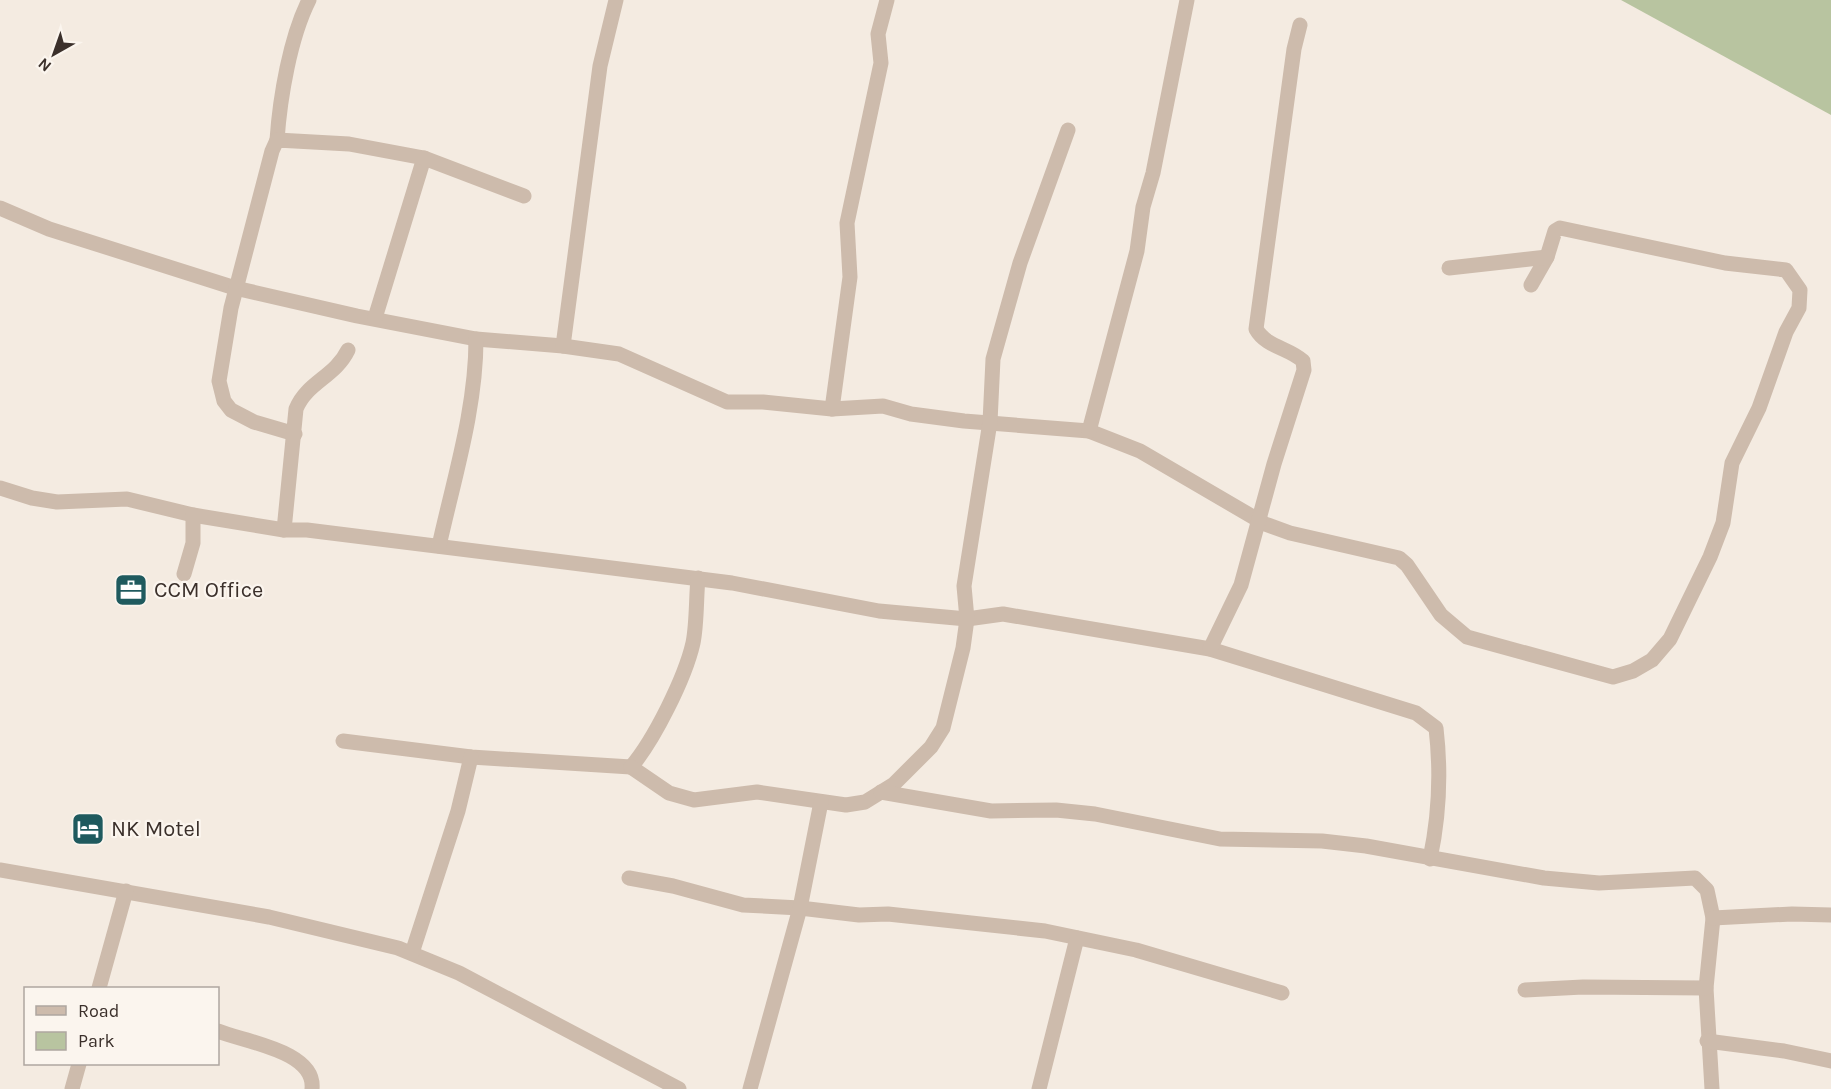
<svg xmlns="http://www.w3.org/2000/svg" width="1831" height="1089" viewBox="0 0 1831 1089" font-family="Karla,sans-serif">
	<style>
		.green { fill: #b8c4a0 }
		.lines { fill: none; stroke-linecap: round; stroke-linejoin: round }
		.street { stroke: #cdbbac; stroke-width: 15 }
		.labels { text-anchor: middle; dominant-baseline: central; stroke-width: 4.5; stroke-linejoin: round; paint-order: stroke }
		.poi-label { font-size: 22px; fill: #3b302b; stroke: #fbf5ee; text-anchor: start }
	</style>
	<rect width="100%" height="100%" fill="#f4ebe1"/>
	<path class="green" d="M1621,0h210v115z"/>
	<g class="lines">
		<g class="street">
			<path d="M277,140c3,-43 13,-102 32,-140"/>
			<path d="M0,208l49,21 186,59 122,28 119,23 87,7 56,8 108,48h36l69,7 51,-3 28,8 53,7 125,10 51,20 125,73 25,9 109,25 8,7 34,50 26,22 146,40 20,-6 19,-11 18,-21 40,-82 13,-34 9,-60 27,-55 27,-76 13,-24 1,-18 -14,-20 -61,-7 -165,-35 -5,3 -8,26 -16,28"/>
			<path d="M1449,268l98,-11"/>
			<path d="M375,318l49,-160"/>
			<path d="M563,346l37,-280 16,-66"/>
			<path d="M832,409l18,-132 -3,-54 34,-160 -3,-29 9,-34"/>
			<path d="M1089,431l48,-180 6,-44 10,-34 34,-173"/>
			<path d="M295,434l-41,-12 -23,-12 -7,-9 -5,-20 12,-73 41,-157 5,-11 72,4 75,14 100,38"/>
			<path d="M0,488l32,10 25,4 70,-3 66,16 91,15h23l425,53 147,28 88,8 36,-5 207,35 206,64 20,15c5,43 3,89 -6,131"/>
			<path d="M284,530l12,-121c11,-27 39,-32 52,-59"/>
			<path d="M439,546c15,-68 37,-137 37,-207"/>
			<path d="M184,574l9,-31v-28"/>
			<path d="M1210,649l31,-64 33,-121 30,-94 -1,-9c-14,-13 -37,-14 -47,-32l38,-280 6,-24"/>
			<path d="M343,741l128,16 160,10c23,-27 54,-89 62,-124 4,-20 3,-44 5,-65"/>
			<path d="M631,767l38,26 25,7 63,-8 89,13 19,-3 29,-18 37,-37 12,-19 20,-80 4,-29 -3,-33 26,-164 3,-63 27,-96 48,-133"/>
			<path d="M881,792l110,19 65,-1 39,4 125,25 102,2 44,5 178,32 55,5 96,-5 12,12 6,28 -7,70 6,101"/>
			<path d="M0,870l269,47 129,31 61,25 220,116"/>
			<path d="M629,878l44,8 70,19 57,3 59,7 29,-1 157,17 91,19 146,43"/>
			<path d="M1713,918l79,-4 39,1"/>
			<path d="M412,953l46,-142 13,-54"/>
			<path d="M99,988l27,-97"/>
			<path d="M1525,990l58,-3 123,1"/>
			<path d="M218,1031c27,11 98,20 94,58"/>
			<path d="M1707,1041l77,10 47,10"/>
			<path d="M72,1089l7,-25"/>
			<path d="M750,1089l50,-181 21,-106"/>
			<path d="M1039,1089l38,-151"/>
		</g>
	</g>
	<defs>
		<g id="office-square" transform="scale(1.725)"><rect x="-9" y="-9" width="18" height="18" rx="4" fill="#1f5a5e" stroke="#fbf5ee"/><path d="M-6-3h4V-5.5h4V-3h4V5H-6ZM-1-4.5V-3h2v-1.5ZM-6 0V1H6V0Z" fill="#fff"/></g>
		<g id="hotel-square" transform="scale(1.725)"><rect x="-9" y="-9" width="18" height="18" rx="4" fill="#1f5a5e" stroke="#fbf5ee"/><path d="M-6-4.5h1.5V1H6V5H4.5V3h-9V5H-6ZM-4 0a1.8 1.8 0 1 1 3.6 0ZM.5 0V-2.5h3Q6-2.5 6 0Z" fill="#fff"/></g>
	</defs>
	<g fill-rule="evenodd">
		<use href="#office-square" x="131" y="590"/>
		<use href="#hotel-square" x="88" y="829"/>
	</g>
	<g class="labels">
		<g class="poi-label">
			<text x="154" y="590">CCM Office</text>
			<text x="111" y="829">NK Motel</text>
		</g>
	</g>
	<rect x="24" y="987" width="195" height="78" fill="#fbf5ee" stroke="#aea6a0" stroke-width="1.5"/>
	<rect x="36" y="1006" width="30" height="9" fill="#cdbbac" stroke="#aea6a0" stroke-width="1.5"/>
	<text x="78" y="1017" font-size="18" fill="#3b302b">Road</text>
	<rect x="36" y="1032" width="30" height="18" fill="#b8c4a0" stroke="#aea6a0" stroke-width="1.5"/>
	<text x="78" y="1047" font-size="18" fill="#3b302b">Park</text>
	<g transform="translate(54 54) rotate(220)" stroke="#fbf5ee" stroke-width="4.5" paint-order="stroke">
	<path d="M0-4.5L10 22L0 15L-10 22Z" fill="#3b302b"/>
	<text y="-9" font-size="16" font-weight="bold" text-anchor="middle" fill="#3b302b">N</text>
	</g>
</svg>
